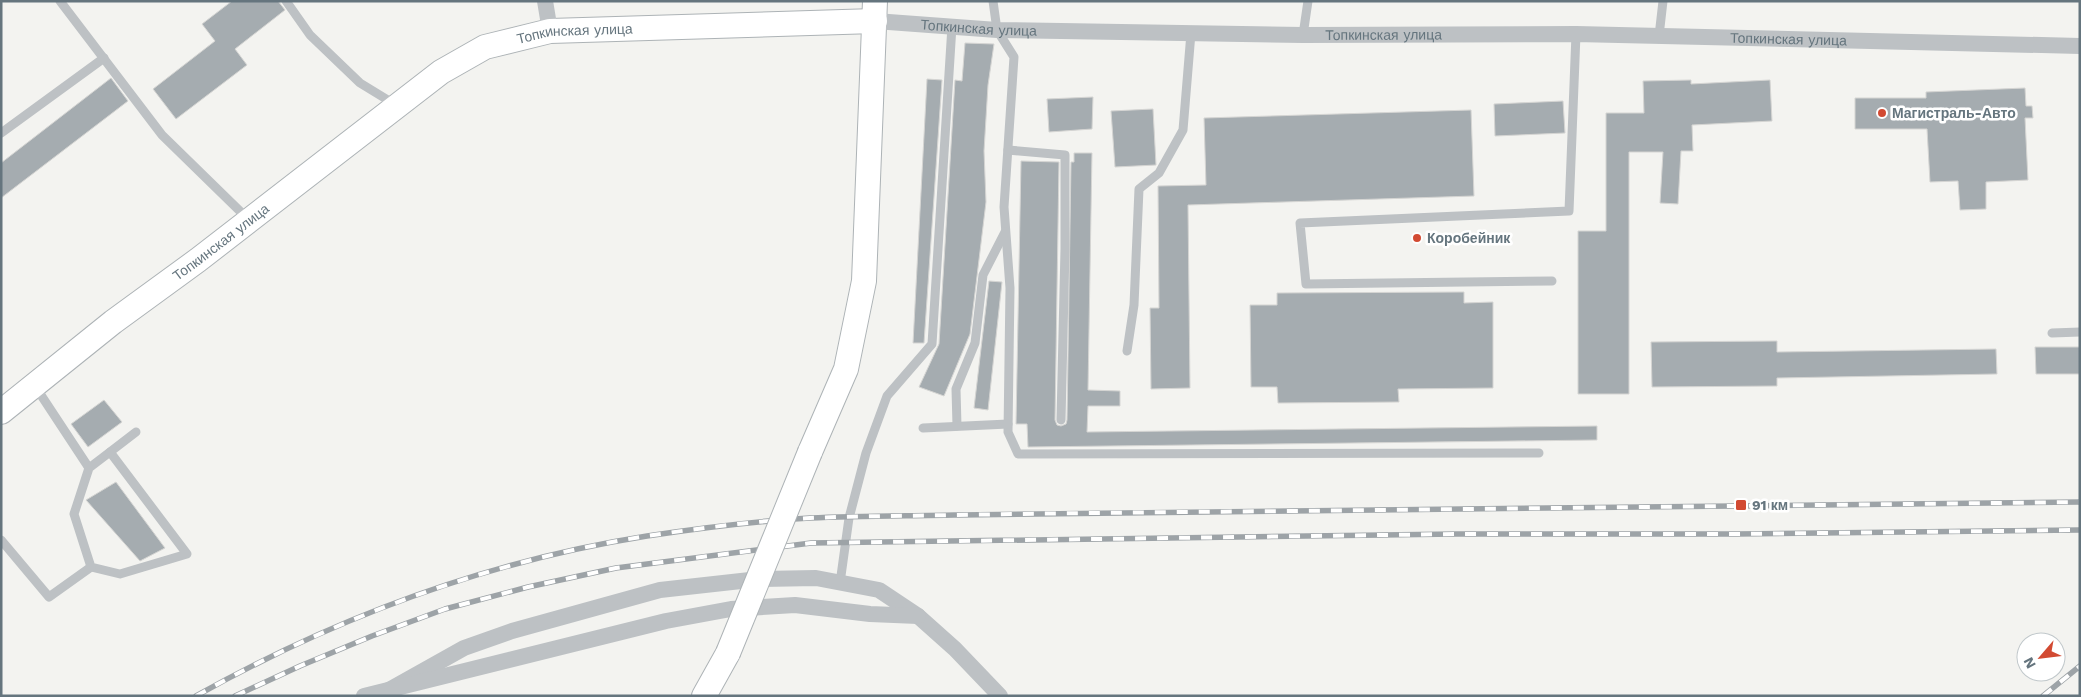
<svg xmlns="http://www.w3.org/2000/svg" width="2081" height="697" viewBox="0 0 2081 697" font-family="'Work Sans',sans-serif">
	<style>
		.building { fill: #a5acb0; stroke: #d5d5d3 }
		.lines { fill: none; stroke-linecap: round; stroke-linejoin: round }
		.secondary-casing { stroke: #adb3b6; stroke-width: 26 }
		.lane { stroke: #bdc1c4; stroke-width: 9 }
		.street { stroke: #bdc1c4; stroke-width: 16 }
		.secondary { stroke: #fff; stroke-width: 24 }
		.rail-casing { stroke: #9da3a7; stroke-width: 5.5 }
		.rail { stroke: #fff; stroke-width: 4; stroke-dasharray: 11; stroke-linecap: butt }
		.secondary-bridge-casing { stroke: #adb3b6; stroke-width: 26; stroke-linecap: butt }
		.secondary-bridge { stroke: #fff; stroke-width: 24 }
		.poi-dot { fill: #d24a32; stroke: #fff; stroke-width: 2 }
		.labels { text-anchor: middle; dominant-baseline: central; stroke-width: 5; stroke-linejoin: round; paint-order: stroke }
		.street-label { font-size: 14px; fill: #65757e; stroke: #fff }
		.poi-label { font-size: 14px; font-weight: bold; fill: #65757e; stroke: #fff; text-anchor: start }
	</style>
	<rect width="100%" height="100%" fill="#f3f3f0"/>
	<g class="building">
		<path d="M232,1h46l7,9 -50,39 12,16 -71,54 -23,-30 62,-48 -13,-17z"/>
		<path d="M965,43l29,1 -6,41 -4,66 2,51 -16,132 -26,62 -25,-9 20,-43 16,-264 7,1z"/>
		<path d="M111,78l17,23 -127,97v-35z"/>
		<path d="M927,79l15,1 -18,263h-11z"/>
		<path d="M1691,80v4l79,-4 2,41 -80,4 1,26h-12l-3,53 -18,-1 3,-51h-34v242h-51v-163h28v-118h38l-1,-32z"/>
		<path d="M2025,88l1,18h6l1,12h-8l3,62 -42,2v27l-26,1 -2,-29 -28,1 -3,-53h-72v-31h71v-6z"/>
		<path d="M1093,97l-1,32 -43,3 -2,-33z"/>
		<path d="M1563,101l2,32 -70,3 -1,-32z"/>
		<path d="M1153,109l3,56 -41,2 -4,-56z"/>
		<path d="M1471,110l3,86 -286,9 2,183 -39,1 -1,-81h9l-1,-122 48,-1 -2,-67z"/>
		<path d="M1074,153h18l-4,237 32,1v15h-32l-1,26 510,-6v14l-569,7 -1,-23h-11l5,-263 38,1 -4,258 2,5 4,1 5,-2 1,-4 4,-258h3z"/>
		<path d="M989,281l13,1 -14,128 -14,-2z"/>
		<path d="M1464,292v11l29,-1v86l-95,1 1,13 -121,1 -1,-16h-26l-1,-82h27v-12z"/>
		<path d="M1777,341v11l219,-3 1,25 -220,4v8l-125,1 -1,-45z"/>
		<path d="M2035,347h45v27h-44z"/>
		<path d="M104,400l18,22 -34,25 -17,-23z"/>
		<path d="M116,482l49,66 -25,13 -54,-61z"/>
	</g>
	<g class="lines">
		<g class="secondary-casing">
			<g id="secondary">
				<path id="s2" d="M1,412l112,-90 85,-62 243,-188 44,-25 65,-16 325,-10"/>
				<path d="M810,452l36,-83 18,-88 11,-280"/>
				<path d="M704,696l24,-43"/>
			</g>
		</g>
		<g class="lane">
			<path d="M60,1l102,134 86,84"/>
			<path d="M286,1l24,34 50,48 36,22"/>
			<path d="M993,1l4,29 17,27 -10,150 6,81 -2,144 10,22 521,-1"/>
			<path d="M1303,35l5,-34"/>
			<path d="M1659,36l4,-35"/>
			<path d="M1,133l103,-75"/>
			<path d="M1008,150l57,5v94l-4,171"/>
			<path d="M1552,281l-246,3 -6,-61 269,-12 7,-177"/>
			<path d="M2052,333l28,-1"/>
			<path d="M1127,351l7,-46 5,-116 20,-16 24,-43 8,-97"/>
			<path d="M35,386l54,82 21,-16 77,102 -67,20 -29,-7 -17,-53 15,-46"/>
			<path d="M957,426l-1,-37 19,-46 8,-68 22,-43"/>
			<path d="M923,428l85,-4"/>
			<path d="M110,452l26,-20"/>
			<path d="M1,540l48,57 42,-30"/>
			<path d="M840,583l9,-65 17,-65 21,-57 45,-52 20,-318"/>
		</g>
		<g class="street">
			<path d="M545,1l5,30"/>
			<path id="s1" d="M875,21l122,9 306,5 273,-1 504,12"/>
			<path d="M389,690l75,-42 48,-17 148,-41 99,-11 57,-1 63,12 39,26 37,33 45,47"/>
			<path d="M364,696l302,-75 65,-12 64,-4 75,9 48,2"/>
		</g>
		<use href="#secondary" class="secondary"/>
		<g class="rail-casing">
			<g id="rail">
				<path d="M196,696c139,-78 292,-135 451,-160 53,-8 109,-15 163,-18 48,-2 96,-2 144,-3 112,-2 224,-3 337,-4 263,-3 526,-6 789,-9"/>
				<path d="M235,696l65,-30 72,-30 73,-27 83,-22 88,-19 195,-25 645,-9h281l343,-4"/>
				<path d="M2043,696l37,-30"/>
			</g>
		</g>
		<use href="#rail" class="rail"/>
		<g class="secondary-bridge-casing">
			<path id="secondary-bridge" d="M728,653l82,-201"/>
		</g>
		<use href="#secondary-bridge" class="secondary-bridge"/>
	</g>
	<g class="poi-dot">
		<circle cx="1882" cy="113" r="5"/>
		<circle cx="1417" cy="238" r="5"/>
		<rect x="1735" y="499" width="12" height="12" rx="2.5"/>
	</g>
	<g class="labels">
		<g class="street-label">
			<text stroke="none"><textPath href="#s1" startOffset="104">Топкинская улица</textPath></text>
			<text stroke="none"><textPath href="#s2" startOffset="698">Топкинская улица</textPath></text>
			<text stroke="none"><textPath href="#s1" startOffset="509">Топкинская улица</textPath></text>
			<text stroke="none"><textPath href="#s1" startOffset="914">Топкинская улица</textPath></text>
			<text stroke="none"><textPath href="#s2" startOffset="278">Топкинская улица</textPath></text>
		</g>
		<g class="poi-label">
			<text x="1892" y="113">Магистраль-Авто</text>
			<text x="1427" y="238">Коробейник</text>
			<text x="1752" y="505">91 км</text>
		</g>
	</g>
	<rect width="2081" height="697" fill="none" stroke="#65757e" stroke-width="5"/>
	<g transform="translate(2041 657) rotate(242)"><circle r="24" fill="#ffffff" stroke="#c1c8cb"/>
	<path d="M0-4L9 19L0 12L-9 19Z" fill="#d24a32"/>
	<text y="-8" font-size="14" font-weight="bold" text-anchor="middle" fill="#65757e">N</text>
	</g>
</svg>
